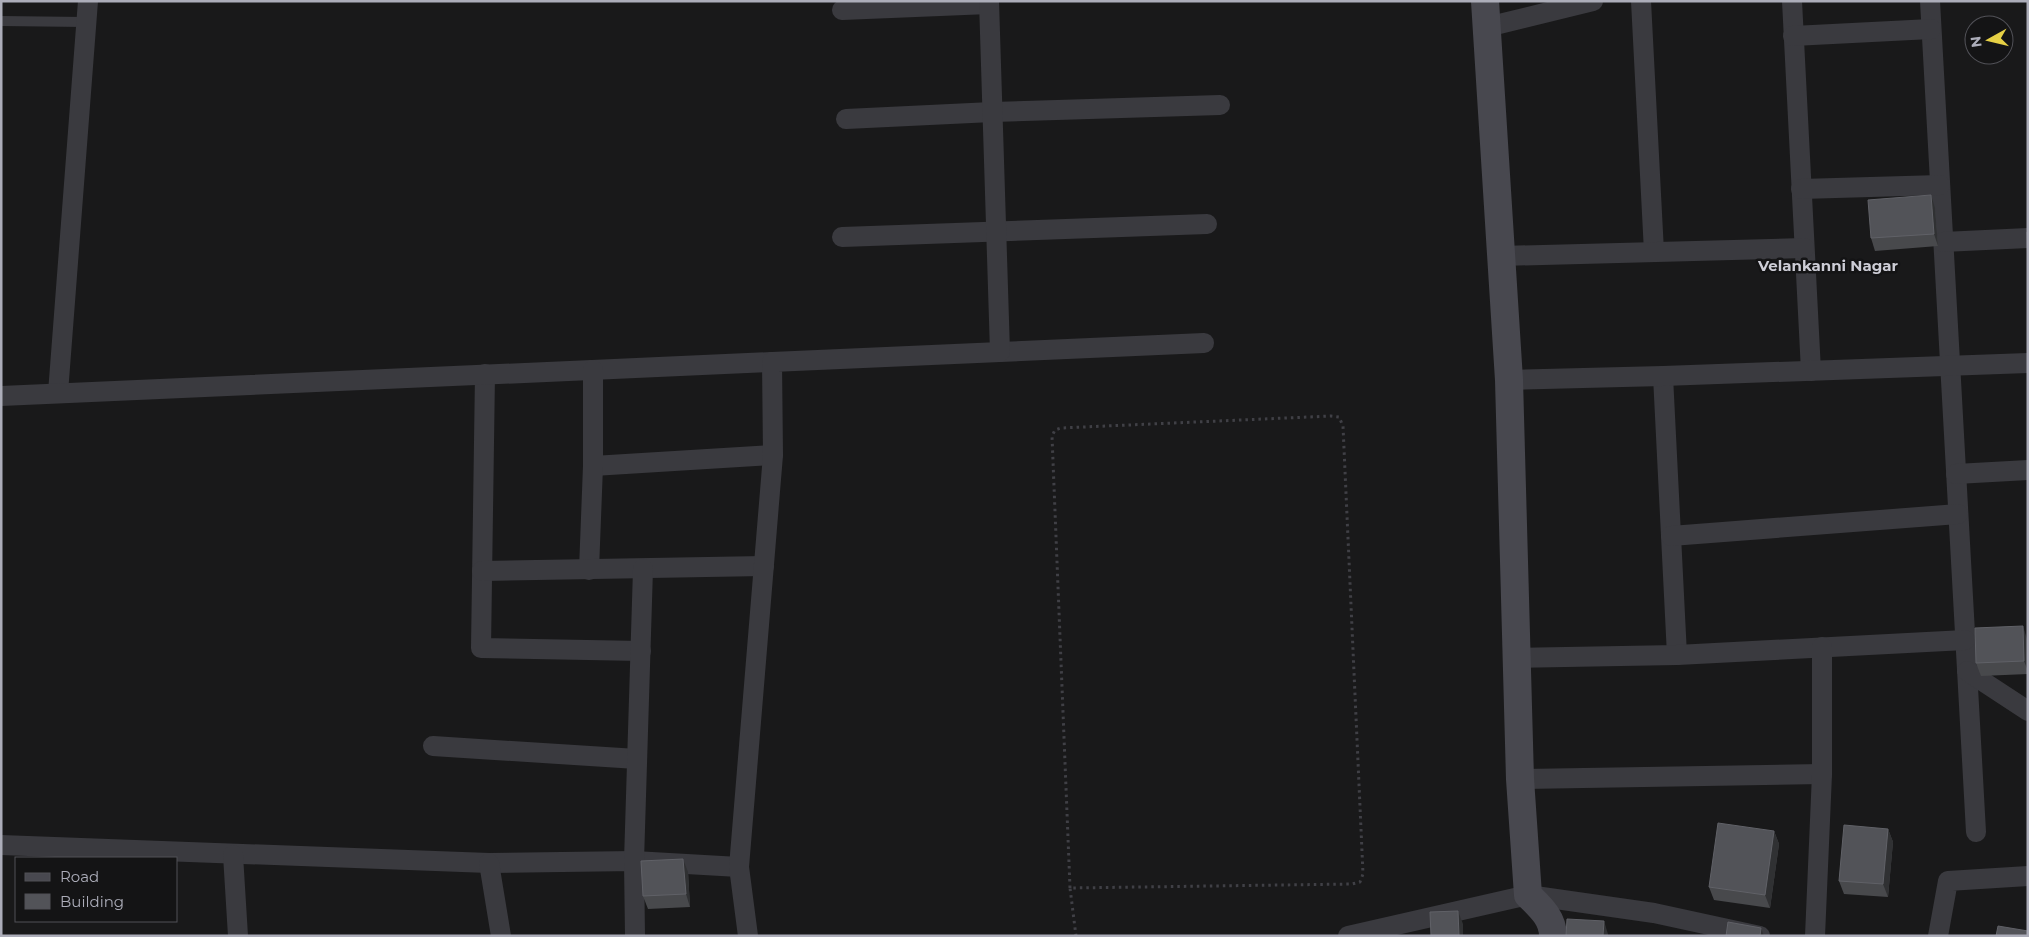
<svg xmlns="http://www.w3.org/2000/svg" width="2029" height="937" viewBox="0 0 2029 937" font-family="Montserrat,sans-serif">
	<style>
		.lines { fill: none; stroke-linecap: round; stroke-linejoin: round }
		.path { stroke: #404046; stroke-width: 3; stroke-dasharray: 2.5 4; stroke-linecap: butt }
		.service { stroke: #3a3a3f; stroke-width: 10 }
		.minor { stroke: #3a3a3f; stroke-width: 20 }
		.secondary { stroke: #48484f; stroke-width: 28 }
		.wall { fill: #48494c }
		.shaded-wall { fill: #303133 }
		.building { fill: #525358; stroke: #606167 }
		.labels { text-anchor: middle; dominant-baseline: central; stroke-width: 5; stroke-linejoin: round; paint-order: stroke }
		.neighbourhood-label { font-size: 15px; font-weight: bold; fill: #cdcdd6; stroke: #141415 }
	</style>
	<rect width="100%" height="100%" fill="#19191a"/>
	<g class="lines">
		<path class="path" d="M1070,888l-18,-452 3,-6 6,-2 270,-12 8,1 4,9 20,448 -3,8 -8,2 -282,4 6,48"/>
		<path class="service" d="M1,21l84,1"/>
		<g class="minor">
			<path d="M1641,1l13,251"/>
			<path d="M1792,1l19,370"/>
			<path d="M1930,1l46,831"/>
			<path d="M842,10l147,-6"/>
			<path d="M1487,27l106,-26"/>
			<path d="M1793,36l138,-7"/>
			<path d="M846,119l146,-7 228,-7"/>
			<path d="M1801,189l139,-4"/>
			<path d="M842,237l365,-13"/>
			<path d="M1943,242l85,-4"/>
			<path d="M1502,256l302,-8"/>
			<path d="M1000,352l204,-9"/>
			<path d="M485,374l-4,274 160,3"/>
			<path d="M1663,376l14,279"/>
			<path d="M1509,380l154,-4 365,-13"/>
			<path d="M58,393l30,-392"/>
			<path d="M1,396l771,-34"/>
			<path d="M593,466l180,-11"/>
			<path d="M1956,474l72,-4"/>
			<path d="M1671,536l287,-22"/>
			<path d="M589,570l4,-104v-96"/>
			<path d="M482,571l282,-5"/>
			<path d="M1517,658l160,-3 288,-15"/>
			<path d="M1967,671l61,40"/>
			<path d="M433,746l204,13"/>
			<path d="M1520,779l302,-5"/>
			<path d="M1,845l488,18 145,-2 105,6"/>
			<path d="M233,855l5,81"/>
			<path d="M489,863l12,73"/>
			<path d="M635,936l-1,-75 9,-292"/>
			<path d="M748,936l-9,-69 34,-412 -1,-93 228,-10 -11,-351"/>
			<path d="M1348,936l180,-41 126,18 106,23"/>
			<path d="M1815,936l7,-162v-127"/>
			<path d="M1938,936l10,-55 80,-5"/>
		</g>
		<path class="secondary" d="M1485,1l24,379 11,399 8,116c12,12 25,23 25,41"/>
	</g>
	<g class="wall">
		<path d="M1935,208l3,38 -63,5 -4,-13z"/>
		<path d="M2027,639l1,35 -47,2 -5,-13z"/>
		<path d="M1888,829l5,13 -5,55 -44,-3 -5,-13z"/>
		<path d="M1774,831l5,13 -9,64 -56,-8 -5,-13z"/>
		<path d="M688,872l2,35 -42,2 -5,-13z"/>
	</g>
	<g class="shaded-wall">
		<path d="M1931,195l4,13 3,38 -4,-12z"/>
		<path d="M2023,626l4,13 1,32 -4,-10z"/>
		<path d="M1888,829l5,13 -5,55 -5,-13z"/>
		<path d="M1774,831l5,13 -9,64 -5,-13z"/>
		<path d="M683,859l5,13 2,35 -4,-13z"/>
		<path d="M1458,911l5,13v12h-4z"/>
		<path d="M1604,921l4,13v2h-5z"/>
		<path d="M1761,928l3,8h-4z"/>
	</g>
	<g class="building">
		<path d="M1931,195l3,39 -63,4 -3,-38z"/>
		<path d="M2027,232h1v43z"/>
		<path d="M2023,626l1,35 -48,2 -1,-35z"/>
		<path d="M1718,823l56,8 -9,64 -56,-8z"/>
		<path d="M1844,825l44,4 -5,55 -44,-3z"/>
		<path d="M683,859l3,35 -43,2 -2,-35z"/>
		<path d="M1458,911l1,25h-28l-1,-24z"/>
		<path d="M1567,919l37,2 -1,15h-37z"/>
		<path d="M1728,922l33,6 -1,8h-34z"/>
		<path d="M1998,926l30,5v5h-32z"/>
	</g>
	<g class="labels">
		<g class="neighbourhood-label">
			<text x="1828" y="265">Velankanni Nagar</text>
		</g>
	</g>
	<rect width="2029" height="937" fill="none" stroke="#acadb9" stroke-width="5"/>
	<rect x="15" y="857" width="162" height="65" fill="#141415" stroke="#515157"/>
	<rect x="25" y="873" width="25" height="8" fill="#48484f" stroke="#515157"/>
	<text x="60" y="882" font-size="15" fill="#acadb9">Road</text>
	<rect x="25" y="894" width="25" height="15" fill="#525358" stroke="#515157"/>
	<text x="60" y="907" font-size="15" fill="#acadb9">Building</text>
	<g transform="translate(1989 40) rotate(262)"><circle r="24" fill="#141415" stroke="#515157"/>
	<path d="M0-4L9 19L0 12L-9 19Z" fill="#e6d045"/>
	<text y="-8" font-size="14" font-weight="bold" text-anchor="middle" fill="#acadb9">N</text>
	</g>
</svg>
